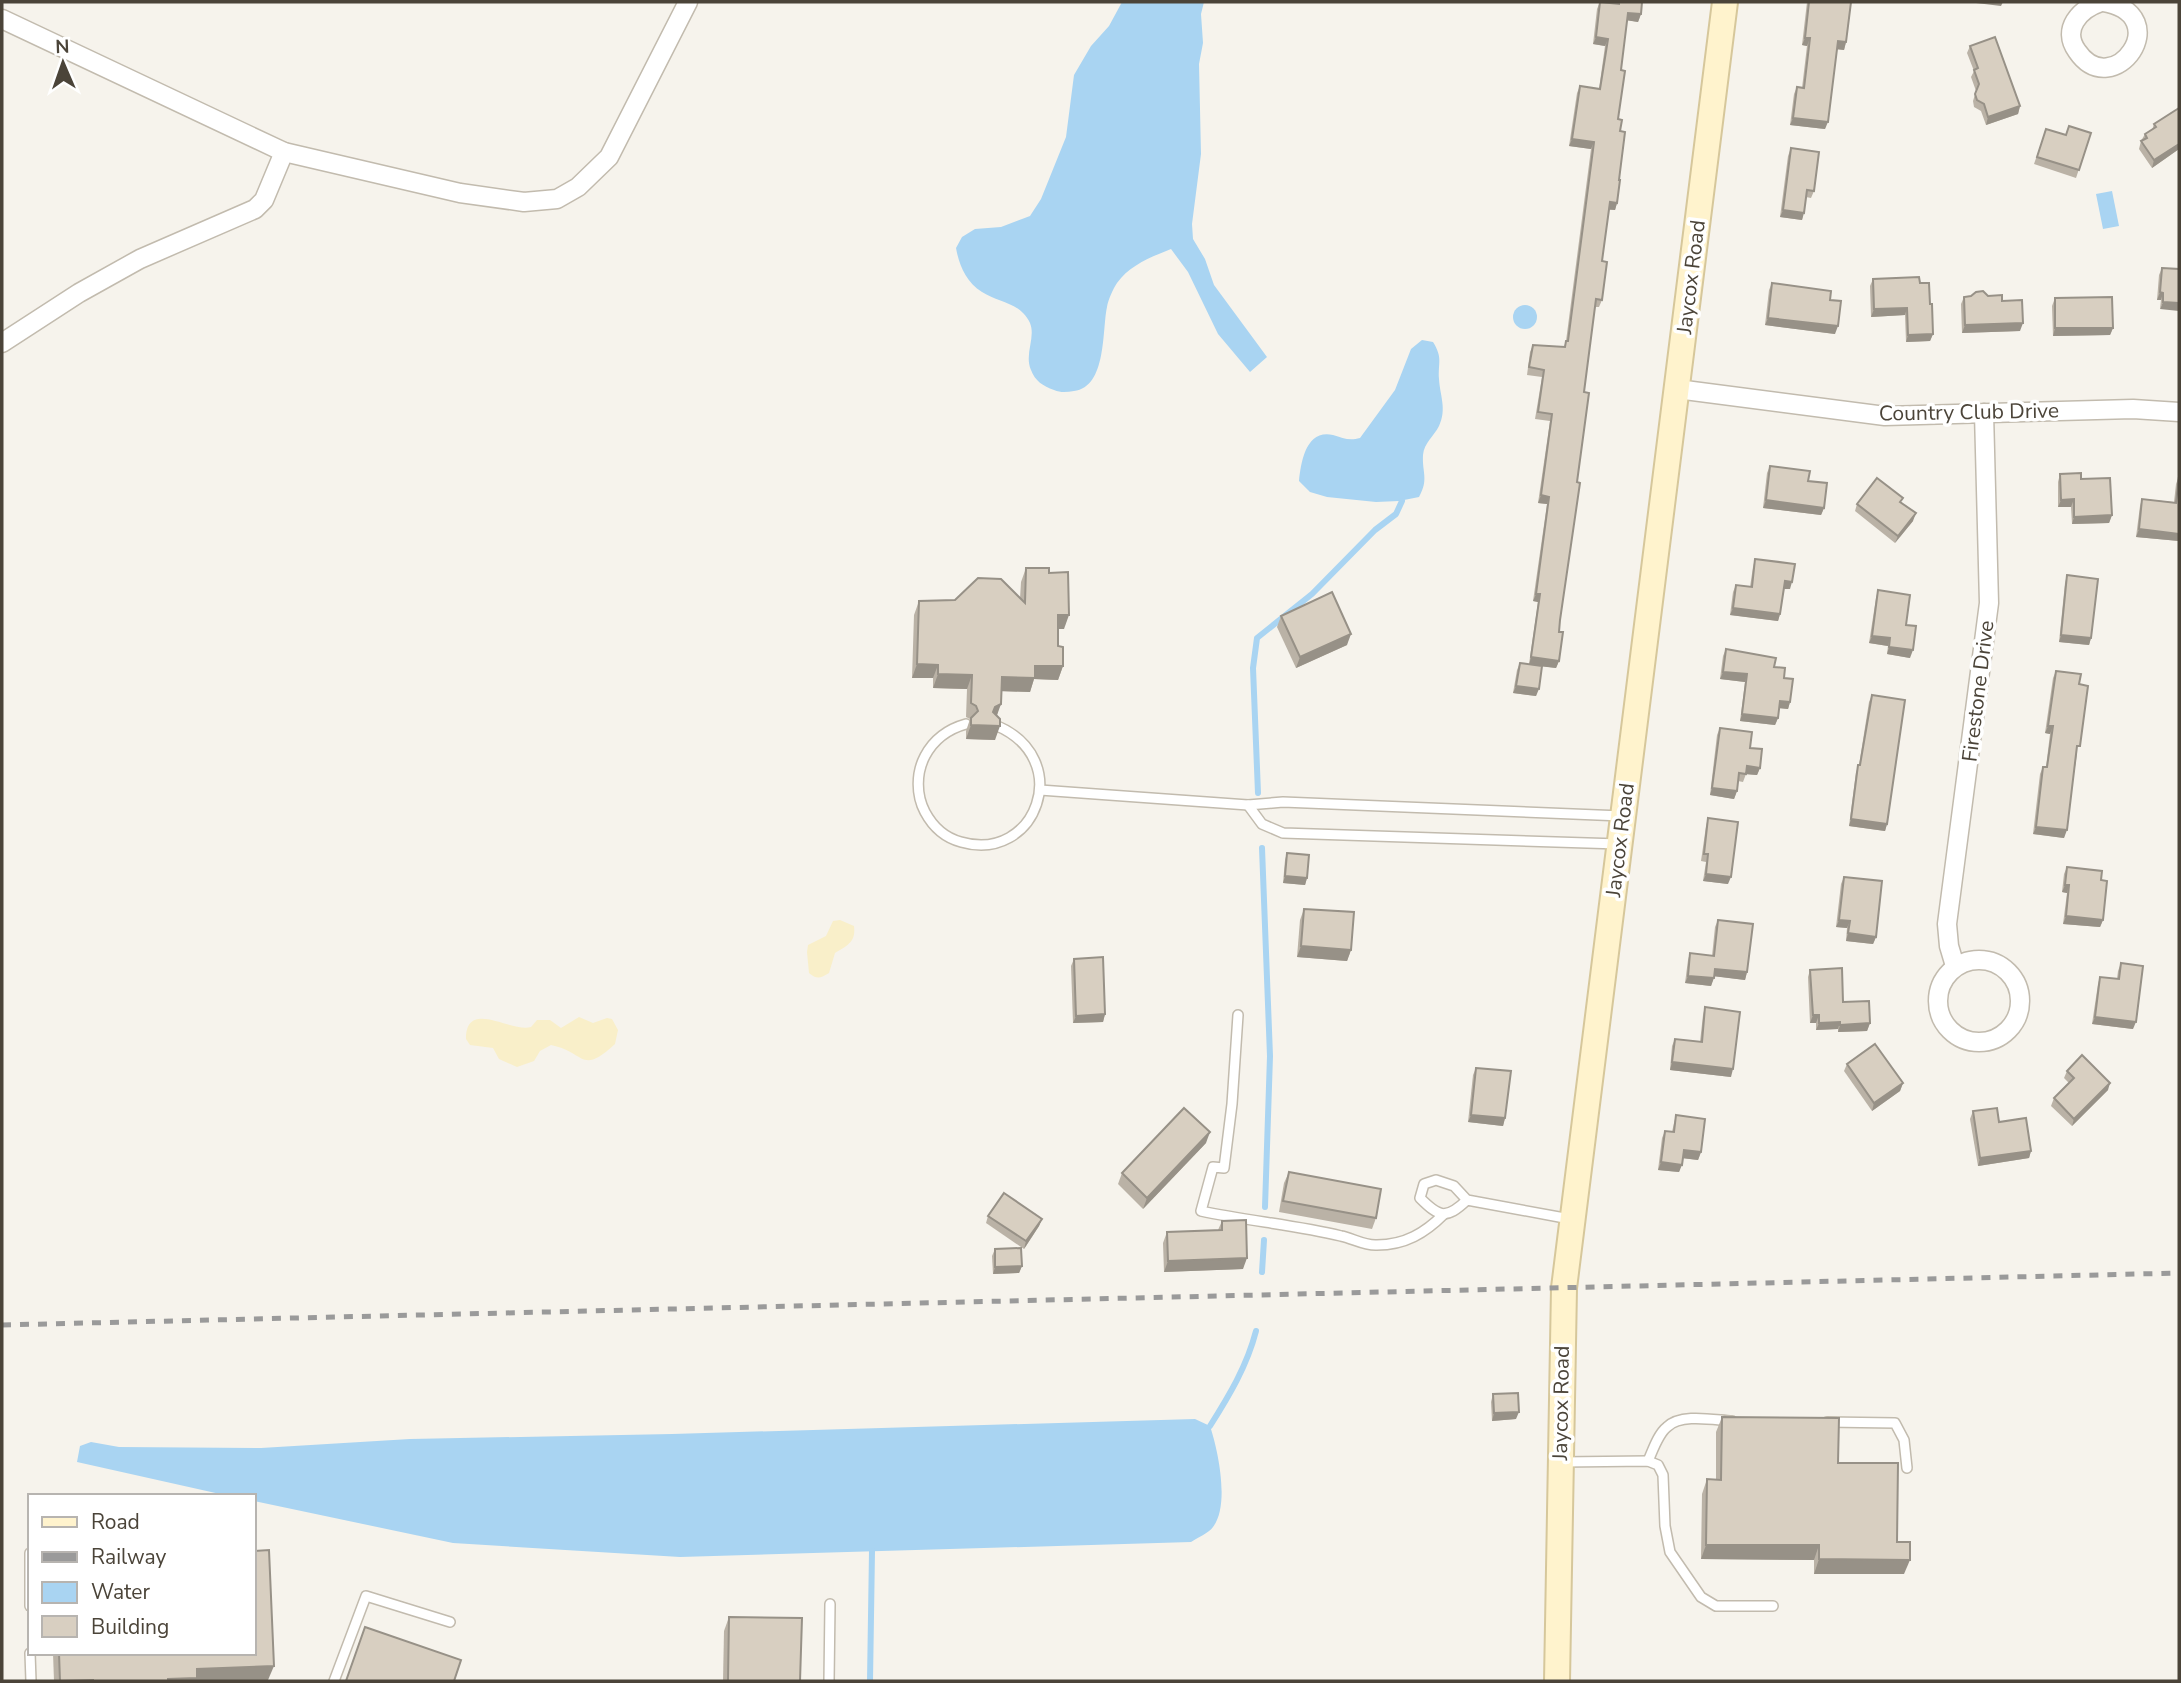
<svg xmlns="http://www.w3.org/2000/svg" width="2181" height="1683" viewBox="0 0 2181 1683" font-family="'Nunito Sans',sans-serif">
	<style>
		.sand { fill: #f9efc9 }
		.water { fill: #a9d4f2 }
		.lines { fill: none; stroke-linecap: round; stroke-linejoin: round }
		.stream { stroke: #a9d4f2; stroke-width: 6 }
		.lane-casing { stroke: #c2bbae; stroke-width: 12 }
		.street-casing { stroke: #c2bbae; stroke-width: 21 }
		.secondary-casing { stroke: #d6c79b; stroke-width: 28 }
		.lane { stroke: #fff; stroke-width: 9 }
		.street { stroke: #fff; stroke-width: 18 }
		.secondary { stroke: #fff3cd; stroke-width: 24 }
		.rail { stroke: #9a9a9a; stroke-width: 5; stroke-dasharray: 9 9; stroke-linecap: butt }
		.wall { fill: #bab2a6 }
		.shaded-wall { fill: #979187 }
		.building { fill: #d8cfc1; stroke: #979187; stroke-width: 2 }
		.labels { text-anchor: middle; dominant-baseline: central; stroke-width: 7; stroke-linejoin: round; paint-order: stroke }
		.street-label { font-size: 21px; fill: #4b4439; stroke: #fff }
	</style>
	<rect width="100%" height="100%" fill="#f6f3ec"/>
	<g class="sand">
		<path d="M840,920l14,6c2,16 -6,19 -19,27l-6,20c-8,5 -12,7 -20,0l-2,-21 1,-7 18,-9 7,-15z"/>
		<path d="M579,1017l14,6 14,-5 5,1 6,11 -3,14c-35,32 -29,8 -64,1l-11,6 -6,10 -17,6 -18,-8 -6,-11 -23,-3 -4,-6c0,-41 45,-6 65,-12l6,-7h13l11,8z"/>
	</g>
	<g class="water">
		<path d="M1122,2h82l-3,12 2,29 -4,21 2,90 -9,70 1,15 12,20 9,26 53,72 -17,15 -32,-38 -30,-62 -17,-23c-20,8 -41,16 -54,34 -4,6 -9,17 -10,24 -5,23 0,80 -33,84 -7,1 -13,2 -20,-1 -11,-4 -19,-9 -23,-20 -7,-16 5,-32 -1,-47 -10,-21 -31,-20 -48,-31 -16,-10 -23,-27 -26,-44l6,-11 13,-8 26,-2 29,-11 11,-17 25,-62 8,-62 17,-29 18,-20z"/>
		<path d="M2112,191l7,35 -16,3 -7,-35z"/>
		<circle cx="1525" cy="317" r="12"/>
		<path d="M1422,340l11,2c10,16 5,20 6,37 1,17 8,30 0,47 -5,10 -15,17 -16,29 -1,18 6,24 -4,42l-20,4 -23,1 -49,-5 -17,-5 -11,-11c2,-19 7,-52 34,-46 10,3 16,6 27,3l35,-48 16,-41z"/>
		<path d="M1195,1419l15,7c8,24 20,79 3,101 -4,6 -16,11 -22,15l-511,15 -227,-14 -199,-42v-5h-25l-152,-34 3,-16 11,-4 28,5 142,1 149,-9 262,-5z"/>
	</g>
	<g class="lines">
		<g class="stream">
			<path d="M1258,793l-5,-125 4,-30 55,-44 63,-64 21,-16 6,-13"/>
			<path d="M1262,848l8,208 -5,151"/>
			<path d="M1262,1272l2,-32"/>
			<path d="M1210,1426c19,-30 37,-60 46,-95"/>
			<path d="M870,1681l2,-130"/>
		</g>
		<g class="lane-casing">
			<g id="lane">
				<path d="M966,724c-18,5 -32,15 -41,32 -9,17 -9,39 0,56 8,15 21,26 36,30 75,22 115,-84 34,-117"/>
				<path d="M1040,790l208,15 35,-3 339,14"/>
				<path d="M1248,805l14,19 21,9 336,11"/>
				<path d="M1238,1015l-6,89 -8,64 -11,-1 -12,44c47,10 94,14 140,25 11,2 24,10 36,9 28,0 48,-12 67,-31"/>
				<path d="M1467,1200c-21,20 -28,17 -47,-2l4,-14 12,-4 18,6 13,14 103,19"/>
				<path d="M1827,1422l68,1 9,17 3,28"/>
				<path d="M1648,1461c5,-11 10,-27 19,-34 14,-14 47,-7 65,-6"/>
				<path d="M1562,1462l86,-1 10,4 5,10 2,51 5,26 31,45 15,9h57"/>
				<path d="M30,1553v53"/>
				<path d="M30,1653l1,28"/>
				<path d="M334,1681l32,-85 84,26"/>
				<path d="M829,1681l1,-77"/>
			</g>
		</g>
		<g class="street-casing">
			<g id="street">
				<path d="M2101,2c-21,7 -40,27 -24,49 36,53 101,-36 26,-49"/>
				<path d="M2,19l282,133 176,41 64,9 33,-3 21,-12 31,-30 79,-155"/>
				<path d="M2,343l77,-50 61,-34 115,-50 9,-9 20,-48"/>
				<path d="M1677,389l208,27 248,-7 46,3"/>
				<circle cx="1979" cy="1001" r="41"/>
				<path d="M1955,966l-6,-20 -2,-22 42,-321 -5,-190"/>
			</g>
		</g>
		<g class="secondary-casing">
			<path id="secondary" d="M1557,1681l7,-393 161,-1286"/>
		</g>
		<use href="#lane" class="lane"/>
		<use href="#street" class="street"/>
		<use href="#secondary" class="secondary"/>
		<path class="rail" d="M2,1325l2177,-52"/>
	</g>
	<g class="wall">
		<path d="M1600,2l17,2v-2h25l-1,12 -3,8 -11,-2 -6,50 -3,49 2,12 -3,72 -2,7h-6l-7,51v39l-3,7h-4l-11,85 -7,90 -17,138 -1,41 -3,7 -14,-2 -6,30 -23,-3 4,-23 3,-7 9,1 9,-62 -5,-1 14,-97 -9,-1 12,-82 -15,-2 7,-42 -15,-2 3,-23 3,-7 31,2 2,-6 25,-192 -22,-3 8,-53 3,-7 19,3 6,-43 -12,-2 4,-35z"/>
		<path d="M1807,2h44l-5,40 -2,8 -7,-1 -12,80 -35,-4 4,-31 3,-7 5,1 5,-42 -5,-1z"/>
		<path d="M1970,46l50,60 -2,8 -32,11 -5,-14 -7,-4 -1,-6 3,-10 -5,-14 3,-6 -7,-18z"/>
		<path d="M2179,108v41l-27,19 -13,-19 2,-8 4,-7 7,-4 2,-6z"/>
		<path d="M2046,129l20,6 25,-2 -15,45 -42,-14z"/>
		<path d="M1791,148l23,43 -3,7 -5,-1 -4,23 -22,-3 8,-61z"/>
		<path d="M2162,268l17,1 -19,40 1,-9h-4l2,-25z"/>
		<path d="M1873,279l47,4 10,21 3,30 -3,7 -24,1 -1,-27 -34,2 -1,-31z"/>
		<path d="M1772,283l58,17 5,34 -70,-9 4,-35z"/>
		<path d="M1988,296l14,5 18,30 -58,2 -1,-29 3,-7z"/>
		<path d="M2055,298l58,30 -3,7 -57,1 -1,-30z"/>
		<path d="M1770,466l38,15 16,27 -3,7 -58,-7 4,-35z"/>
		<path d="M2060,474l21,5 31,36 -3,8 -37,1 -1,-17h-13v-25z"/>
		<path d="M2179,476v65l-43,-4 4,-31 2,-7 32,3 2,-18z"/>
		<path d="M1901,502l12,19 -18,22 -40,-32 2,-7z"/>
		<path d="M1755,559l35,30h-6l-4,25 -2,7 -48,-6 3,-23 3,-7 14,2 3,-20z"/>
		<path d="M1026,568l23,5 15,56h-6v17l5,20 -5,14 -24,-1 -4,13 -29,-1 -4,24 -2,25 -29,-1v-8l4,-12 -4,-2 1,-28 -34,-1v-10h-21l2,-63 5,-14 101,-2 1,-17z"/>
		<path d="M2067,575l24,63 -2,7 -30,-3 6,-59z"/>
		<path d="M1878,590l28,35 4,33 -23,-4 1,-8 -19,-3 7,-45z"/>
		<path d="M1281,616l66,29 -51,23 -19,-41z"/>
		<path d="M1726,649l48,18 10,11 6,24 -2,7 -9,-1 -1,10 -3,7 -35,-4 5,-39 -25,-3 3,-23z"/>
		<path d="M2056,671l23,13 -2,70 -13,84 -31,-4 7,-60 3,-7h3l4,-33 -5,-1 8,-55z"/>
		<path d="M1872,695l15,129 -2,7 -36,-5 7,-54 3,-7 10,-63z"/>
		<path d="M1720,728l30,20 10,20 -3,7 -11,-1 -3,8 -5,-1 -1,10 -3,8 -24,-4 7,-60z"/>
		<path d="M1708,818l20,66 -25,-3 3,-19 -5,-1 5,-35z"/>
		<path d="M1287,853l20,25 -2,7 -22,-2 2,-23z"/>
		<path d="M2067,867l34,13 2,40 -3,7 -37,-3 4,-31 -5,-1 2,-18z"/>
		<path d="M1844,877l32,60 -3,7 -27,-3 1,-13 -11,-1 5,-43z"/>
		<path d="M1304,909l47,41 -4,11 -50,-4 3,-37z"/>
		<path d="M1718,920l29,52 -2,8 -31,-4 -3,10 -26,-3 3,-23 2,-7 22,3 3,-29z"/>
		<path d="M1074,959l31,55 -2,8 -30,1 -2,-57z"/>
		<path d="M2121,963l12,66 -41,-5 6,-40 2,-7 17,2 1,-8z"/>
		<path d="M1810,970l33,32 27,21 -3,8 -29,1v-3l-22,1v-7h-6l-2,-46z"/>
		<path d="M1705,1007l26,70 -61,-7 2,-24 3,-7 25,3 3,-27z"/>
		<path d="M1847,1064l56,19 -3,8 -28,20 -28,-40z"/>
		<path d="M1476,1068l29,50 -2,8 -35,-4 5,-47z"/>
		<path d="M2067,1071l41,19 -36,36 -21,-20 3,-8 15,-15 -5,-5z"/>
		<path d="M1973,1111l26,11 32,29 -2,7 -51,8 -8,-47z"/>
		<path d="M1676,1115l25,37 -3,8 -15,-2 -4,14 -21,-2 4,-32 3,-7 7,1 2,-9z"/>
		<path d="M1206,1143l-63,66 -25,-25 4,-11z"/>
		<path d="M1289,1172l87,46 -4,11 -93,-17 5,-29z"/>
		<path d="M988,1216l54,3 -3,7 -15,23 -38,-26z"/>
		<path d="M1222,1221l21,48 -79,3 -1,-29 4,-11 51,-2z"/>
		<path d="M995,1249l27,17 -3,7 -26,1 -1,-18z"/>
		<path d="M1493,1394l23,25 -24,2 -1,-19z"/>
		<path d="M1722,1417l116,46 59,79 7,32h-90v-14l-113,-1 1,-65 5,-15 9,1v-48z"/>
		<path d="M729,1617l71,64h-77l1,-50z"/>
		<path d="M53,1653h201l14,27 -214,1z"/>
	</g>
	<g class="shaded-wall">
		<path d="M1976,2h27l-2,4 -25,-3z"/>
		<path d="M1628,13l13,1 -3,8 -13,-2z"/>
		<path d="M1596,37l12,2 -3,7 -12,-2z"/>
		<path d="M1805,38h5l-3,8 -5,-1z"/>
		<path d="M1838,41l8,1 -2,8 -9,-1z"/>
		<path d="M2020,106l-2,8 -32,11 2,-8z"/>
		<path d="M1793,118l35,4 -3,7 -35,-4z"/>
		<path d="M1572,139l22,3 -3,7 -22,-3z"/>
		<path d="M2179,144v5l-27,19 2,-8z"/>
		<path d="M1610,202l7,1 -2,7 -8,-1z"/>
		<path d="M1783,210l21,3 -2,7 -22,-3z"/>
		<path d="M2160,292l3,1 -2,7h-4z"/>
		<path d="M2163,302l16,1v8l-19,-2z"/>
		<path d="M1907,308l-2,7 -34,2 3,-8z"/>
		<path d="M1768,318l70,8 -3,8 -70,-9z"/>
		<path d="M2023,323l-3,8 -58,2 3,-8z"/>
		<path d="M2055,328h58l-3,7 -57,1z"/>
		<path d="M1933,334l-3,7 -24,1 2,-7z"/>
		<path d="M1541,495l8,2 -2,7 -9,-1z"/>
		<path d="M2074,499l-3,8h-13l3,-7z"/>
		<path d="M1766,500l58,8 -3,7 -58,-7z"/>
		<path d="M1916,513l-3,8 -18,22 3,-7z"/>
		<path d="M2112,515l-3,8 -37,1 2,-7z"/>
		<path d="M2139,529l40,5v7l-43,-4z"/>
		<path d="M1785,581l7,1 -2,7h-8z"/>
		<path d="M1536,594h4l-2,8 -5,-1z"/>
		<path d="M1733,608l47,6 -2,7 -48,-6z"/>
		<path d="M1058,615h11l-5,14h-11z"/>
		<path d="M1351,634l-4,11 -51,23 4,-11z"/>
		<path d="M2061,635l30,3 -2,7 -30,-3z"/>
		<path d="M1872,636l18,2 -2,8 -19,-3z"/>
		<path d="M1889,647l24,3 -3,8 -23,-4z"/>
		<path d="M1531,657l28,4 -3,7 -27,-3z"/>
		<path d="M917,664l21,1 -5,13h-21z"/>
		<path d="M1035,666h28l-5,14 -24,-1 -4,13 -33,-1 5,-14z"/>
		<path d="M1723,672l24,2 -2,8 -25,-3z"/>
		<path d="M938,674l34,1 -5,14 -34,-1z"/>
		<path d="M1516,686l23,3 -3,7 -23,-3z"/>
		<path d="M1780,701l10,1 -2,7 -11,-1z"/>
		<path d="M1001,704l-5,14 -7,3 6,-14z"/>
		<path d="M1742,714l36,4 -3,7 -35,-4z"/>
		<path d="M971,725l29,1 -5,14 -29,-1z"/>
		<path d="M2048,726h5l-3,8 -5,-1z"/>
		<path d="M1747,766l13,2 -3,7 -13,-1z"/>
		<path d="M1712,788l25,3 -3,8 -24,-4z"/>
		<path d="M1851,819l36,5 -2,7 -36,-5z"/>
		<path d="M2036,827l31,3 -3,8 -31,-4z"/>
		<path d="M1706,874l25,3 -3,7 -25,-3z"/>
		<path d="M1285,876l22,2 -2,7 -22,-2z"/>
		<path d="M2065,885h4l-2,8 -5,-1z"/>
		<path d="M2066,916l37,4 -3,7 -37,-3z"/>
		<path d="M1839,920l11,1 -3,7 -11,-1z"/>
		<path d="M1848,933l28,4 -3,7 -27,-3z"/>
		<path d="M1301,946l50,4 -4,11 -50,-4z"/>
		<path d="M1715,969l32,3 -2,8 -33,-4z"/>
		<path d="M1688,976l26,2 -3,8 -26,-3z"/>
		<path d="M1105,1014l-2,8 -30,1 3,-7z"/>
		<path d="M1813,1015h6l-3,8h-6z"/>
		<path d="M2095,1017l41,5 -3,7 -41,-5z"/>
		<path d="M1840,1022l-2,7 -22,1 3,-7z"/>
		<path d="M1870,1023l-3,8 -29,1 2,-7z"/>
		<path d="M1672,1062l61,7 -2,8 -61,-7z"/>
		<path d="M1903,1083l-3,8 -28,20 2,-8z"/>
		<path d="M2110,1083l-2,7 -36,36 2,-7z"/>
		<path d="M1471,1115l34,3 -2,8 -35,-4z"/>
		<path d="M1210,1132l-4,11 -63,66 4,-11z"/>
		<path d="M1684,1150l17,2 -3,8 -17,-2z"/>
		<path d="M2031,1151l-2,7 -51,8 2,-8z"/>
		<path d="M1661,1162l21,3 -3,7 -21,-2z"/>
		<path d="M1042,1219l-3,7 -15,23 2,-8z"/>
		<path d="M1247,1258l-4,11 -79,3 4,-11z"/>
		<path d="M1022,1266l-3,7 -26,1 2,-7z"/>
		<path d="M1519,1412l-3,7 -24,2 2,-8z"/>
		<path d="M1706,1545h113l-5,15 -113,-1z"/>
		<path d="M1819,1559l91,1 -6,14h-90z"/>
		<path d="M274,1666l-6,14 -101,1 1,-2 29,-10z"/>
	</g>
	<g class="building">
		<path d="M1600,2l19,2v-2h23l-1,12 -13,-1 -7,57 4,1 -7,48 4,1 -2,11 5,1 -6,48h1l-3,23 -7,-1 -8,59 5,1 -5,38 -6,-1 -12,93 5,1 -12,89 3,1 -20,137 -1,12h4l-4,29 -28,-4 9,-63h-4l13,-97 -8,-2 11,-81 -14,-2 6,-42 -15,-3 4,-22 32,2 1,-6h2l26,-199 -22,-3 8,-53 20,3 8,-50 -12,-2z"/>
		<path d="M1809,2h42l-5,40 -8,-1 -10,81 -35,-4 4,-31 7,1 6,-50h-5z"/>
		<path d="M1995,37l25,69 -32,11 -4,-13 -7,-4 -2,-6 4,-10 -5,-14 4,-2 -8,-22z"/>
		<path d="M2179,108v36l-25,16 -13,-19 6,-3 -2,-4 11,-7 -2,-3z"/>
		<path d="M2069,126l22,7 -12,37 -42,-13 9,-28 20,6z"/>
		<path d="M1791,148l28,4 -5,39 -7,-1 -3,23 -21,-3z"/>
		<path d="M2162,268l17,1v34l-16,-1v-9l-3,-1z"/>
		<path d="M1919,277l1,6h9l1,21h2l1,30 -25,1 -1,-27 -33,1 -1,-30z"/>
		<path d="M1772,283l59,8 -1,9 11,1 -3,25 -70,-8z"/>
		<path d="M1983,291l5,5 14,-1v6l20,-1 1,23 -58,2 -1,-28 7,-1 5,-4z"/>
		<path d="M2112,297l1,31h-58v-30z"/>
		<path d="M1770,466l40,5 -2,10 19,2 -3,25 -58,-8z"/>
		<path d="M2081,473v6l29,-1 2,37 -38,2v-18l-13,1 -1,-26z"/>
		<path d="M2179,476v58l-40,-5 3,-30 34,4z"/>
		<path d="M1877,478l26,20 -3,4 16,11 -18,23 -41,-32z"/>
		<path d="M1755,559l40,5 -3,18 -7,-1 -5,33 -47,-6 3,-23 16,2z"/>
		<path d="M1026,568h23v5l19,-1 1,43h-11v31l5,1v19h-28v12l-33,-1 -1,27 -6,3 -2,5 7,7v7l-29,-1v-7l7,-7 -2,-5 -5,-3 1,-28 -34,-1v-9l-21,-1 2,-63 36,-1 23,-22 23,1 24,24z"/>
		<path d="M2067,575l31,4 -7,59 -30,-3z"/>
		<path d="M1878,590l32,5 -4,30 10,1 -3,24 -24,-3 1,-9 -18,-2z"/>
		<path d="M1332,592l19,42 -51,23 -19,-41z"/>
		<path d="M1726,649l50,9 -2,9 11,1 -1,10 9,1 -3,23 -10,-1 -2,17 -36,-4 5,-40 -24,-2z"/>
		<path d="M1520,663l22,3 -3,23 -23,-3z"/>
		<path d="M2056,671l25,3 -2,10 9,2 -8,60h-3l-10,84 -31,-3 7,-60h4l6,-41h-5z"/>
		<path d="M1872,695l33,5 -18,124 -36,-5 7,-54h2z"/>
		<path d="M1720,728l32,4 -2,16 12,1 -2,19 -13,-2 -1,8 -7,-1 -2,18 -25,-3z"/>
		<path d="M1708,818l30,4 -7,55 -25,-3 2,-20h-4z"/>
		<path d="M1287,853l22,2 -2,23 -22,-2z"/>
		<path d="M2067,867l35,4 -1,9 6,1 -4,39 -37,-4 3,-31h-4z"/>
		<path d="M1844,877l38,4 -6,56 -28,-4 2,-12 -11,-1z"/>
		<path d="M1304,909l50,3 -3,38 -50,-4z"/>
		<path d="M1718,920l35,4 -6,48 -32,-3 -1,9 -26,-2 2,-23 24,3z"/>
		<path d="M1103,957l2,57 -29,2 -2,-57z"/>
		<path d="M2121,963l22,3 -7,56 -41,-5 5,-40 19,2z"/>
		<path d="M1842,968l1,34 26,-1 1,22 -30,2v-3l-21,1v-8h-6l-3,-45z"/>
		<path d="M1705,1007l35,5 -7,57 -61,-7 3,-23 27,3z"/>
		<path d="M1875,1044l28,39 -29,20 -27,-39z"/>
		<path d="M2082,1055l28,28 -36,36 -20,-21 20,-20 -7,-7z"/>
		<path d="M1476,1068l35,3 -6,47 -34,-3z"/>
		<path d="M1184,1108l26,24 -63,66 -25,-25z"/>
		<path d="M1997,1108l2,14 27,-4 5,33 -51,7 -7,-47z"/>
		<path d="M1676,1115l29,4 -4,33 -17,-2 -2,15 -21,-3 4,-31 9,1z"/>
		<path d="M1289,1172l92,17 -5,29 -93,-17z"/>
		<path d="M1004,1193l38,26 -16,22 -38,-25z"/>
		<path d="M1246,1220l1,38 -79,3 -1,-29 55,-2v-9z"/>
		<path d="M1021,1248l1,18 -27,1v-18z"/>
		<path d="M1518,1393l1,19 -25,1 -1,-19z"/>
		<path d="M1722,1417l117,1 -1,45h60l-1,79h13v18l-91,-1v-14h-113l1,-66 14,1z"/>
		<path d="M269,1550l5,116 -77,3v9l-29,1v2h-75v-1l-33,1 -1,-28h195v-102z"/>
		<path d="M729,1617l73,1 -2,63h-72z"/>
		<path d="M365,1627l96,33 -7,21h-108z"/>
	</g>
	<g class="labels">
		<g class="street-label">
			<text transform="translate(1691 277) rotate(-83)">Jaycox Road</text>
			<text transform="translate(1969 412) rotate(-1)">Country Club Drive</text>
			<text transform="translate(1978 691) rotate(-83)">Firestone Drive</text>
			<text transform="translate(1620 840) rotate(-83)">Jaycox Road</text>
			<text transform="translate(1561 1403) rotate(-89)">Jaycox Road</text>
		</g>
	</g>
	<rect width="2181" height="1683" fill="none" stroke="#4b4439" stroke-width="7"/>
	<rect x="28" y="1494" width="228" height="161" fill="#ffffff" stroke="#b7b4b0" stroke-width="2"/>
	<rect x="42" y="1517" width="35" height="10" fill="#fff3cd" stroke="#b7b4b0" stroke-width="2"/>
	<text x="91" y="1529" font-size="21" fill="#4b4439">Road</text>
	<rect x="42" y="1552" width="35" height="10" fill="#9a9a9a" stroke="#b7b4b0" stroke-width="2"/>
	<text x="91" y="1564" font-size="21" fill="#4b4439">Railway</text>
	<rect x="42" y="1582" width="35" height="21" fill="#a9d4f2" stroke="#b7b4b0" stroke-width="2"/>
	<text x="91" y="1599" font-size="21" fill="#4b4439">Water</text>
	<rect x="42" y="1616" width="35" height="21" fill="#d8cfc1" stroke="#b7b4b0" stroke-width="2"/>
	<text x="91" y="1634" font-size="21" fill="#4b4439">Building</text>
	<g transform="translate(63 63) rotate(358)" stroke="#ffffff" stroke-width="5" paint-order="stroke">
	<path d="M0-5L12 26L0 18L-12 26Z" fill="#4b4439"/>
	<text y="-10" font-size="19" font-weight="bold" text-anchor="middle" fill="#4b4439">N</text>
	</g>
</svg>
